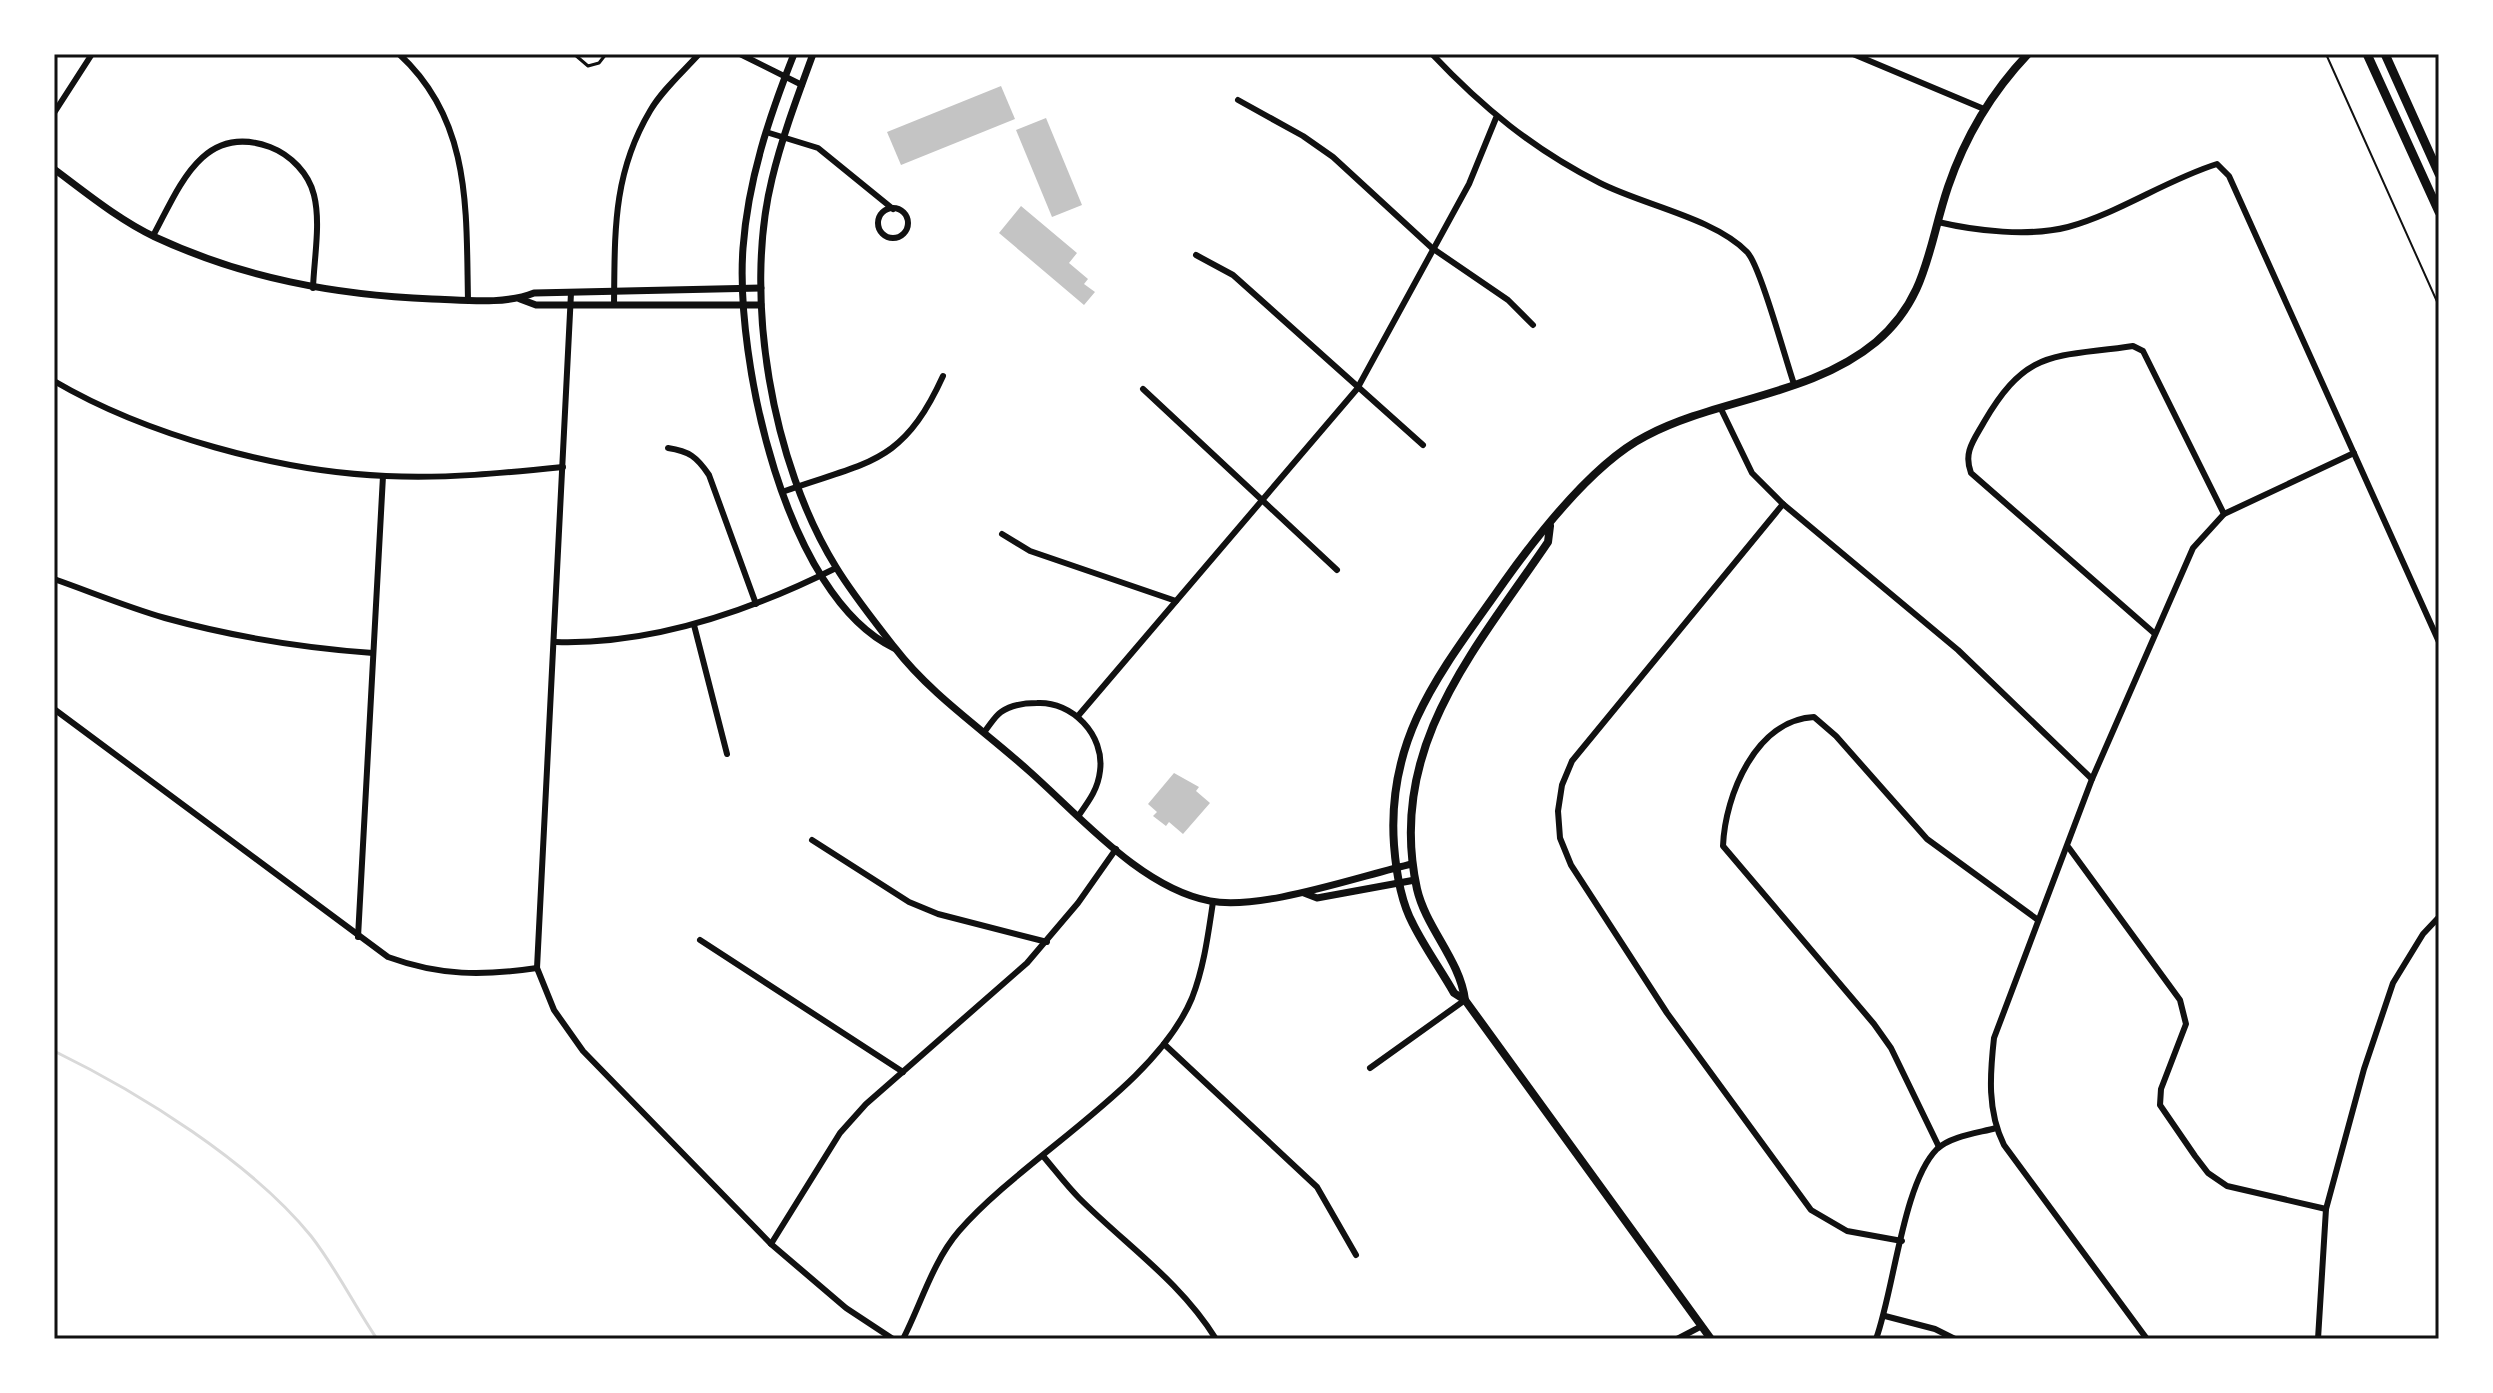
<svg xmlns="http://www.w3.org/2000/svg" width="2493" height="1393" viewBox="0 0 2493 1393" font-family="'Golos Text',sans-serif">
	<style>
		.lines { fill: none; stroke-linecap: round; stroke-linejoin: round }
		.stream { stroke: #d9d9d9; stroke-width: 3 }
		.building { fill: #c4c4c4 }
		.path { stroke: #111; stroke-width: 2 }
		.service { stroke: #111; stroke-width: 3 }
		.minor { stroke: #111; stroke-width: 6 }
		.tertiary { stroke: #111; stroke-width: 7 }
		.secondary { stroke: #111; stroke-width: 8 }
		.primary { stroke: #111; stroke-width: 9 }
		.neatline { fill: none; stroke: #111; stroke-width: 3 }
	</style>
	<rect width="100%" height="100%" fill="#fff"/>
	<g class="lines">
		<path class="stream" d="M54,1051c86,42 197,111 257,185 25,32 43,69 66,103"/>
	</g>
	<g class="building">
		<path d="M1001,86l14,33 -114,46 -14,-33z"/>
		<path d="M1046,118l36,87 -30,12 -36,-87z"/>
		<path d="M1021,206l56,47 -8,10 19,16 -4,5 11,8 -11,13 -85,-72z"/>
		<path d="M1174,773l25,14 -3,4 14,12 -27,31 -14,-12 -3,4 -13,-10 4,-4 -9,-8z"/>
	</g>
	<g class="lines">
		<path class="path" d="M2326,54l113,252"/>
		<path class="service" d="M574,54l14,12 11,-3 7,-9"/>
		<g class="minor">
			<path d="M399,54c73,67 67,156 69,246"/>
			<path d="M740,54l62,31"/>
			<path d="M1432,54c50,53 102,96 168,129 43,22 114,35 147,69 13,13 39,109 47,132"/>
			<path d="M1853,54l131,55"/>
			<path d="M1238,100l65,36 30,21 99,91 76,52 25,25"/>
			<path d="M54,113l38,-59"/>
			<path d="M766,132l52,16 75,61"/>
			<circle cx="893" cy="223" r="15"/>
			<path d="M1938,222c38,9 91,15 130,5 51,-14 98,-47 149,-63l12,12 210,466"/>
			<path d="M153,236c26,-48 49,-114 117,-89 21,8 39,27 44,48 7,28 0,64 -1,93"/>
			<path d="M1196,255l37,20 190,170"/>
			<path d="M571,293l-34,675 17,42 29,41 188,193 75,64 47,31"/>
			<path d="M614,305c1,-71 -2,-130 36,-194 12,-21 33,-39 49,-57"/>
			<path d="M54,381c92,54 226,91 332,95 59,3 118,-3 177,-9"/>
			<path d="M1143,389l194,181"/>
			<path d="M1721,409l31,64 31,31 175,146 134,129"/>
			<path d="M668,448c21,3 29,9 41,27l47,129"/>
			<path d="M782,492c86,-31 120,-26 161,-116"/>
			<path d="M1783,504l-211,257 -10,24 -4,26 2,27 11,27 96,148 144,197 36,21 55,10"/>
			<path d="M1002,534l28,17 146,50"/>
			<path d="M54,579c37,13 73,28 111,39 69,19 138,30 208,35"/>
			<path d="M694,625l33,129"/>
			<path d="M2154,633l-183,-160c-8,-21 3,-33 13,-51 44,-75 70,-64 149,-76l10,5 81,163"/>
			<path d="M556,642c97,3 194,-31 280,-74"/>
			<path d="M54,709l334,248c52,19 95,19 149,11"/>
			<path d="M1078,716l279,-327 112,-205 27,-66"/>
			<path d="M985,731c5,-6 10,-15 16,-19 10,-7 24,-9 36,-9 35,-2 68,32 63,68 -2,18 -11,30 -21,44"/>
			<path d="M812,840l97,62 29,12 109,28"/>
			<path d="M2069,848l111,152 6,24 -25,65 -1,16 35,51 13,17 19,13 99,23"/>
			<path d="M358,937l25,-461"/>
			<path d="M700,940l203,132"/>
			<path d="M1164,1044l153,143 39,68"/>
			<path d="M1370,1068l95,-68"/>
			<path d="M1939,1147l-48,-99 -17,-24 -151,-178c2,-51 33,-126 91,-129l22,19 91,103 111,81"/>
			<path d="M1043,1156c12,14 23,29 36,42 48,48 101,83 137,141"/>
			<path d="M771,1244l69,-111 26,-29 161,-141 51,-60 38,-54"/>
			<path d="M1885,1316l50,13 20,10"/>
			<path d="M903,1339c18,-35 30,-78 56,-108 64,-74 196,-144 233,-233 12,-31 16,-63 21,-96"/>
			<path d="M1677,1339l23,-12"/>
			<path d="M1876,1339c18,-49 27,-156 61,-190 14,-13 41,-16 59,-21"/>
			<path d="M2147,1339l-143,-194c-17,-34 -14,-71 -10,-107l98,-259 101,-231 31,-34 130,-61"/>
			<path d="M2318,1339l8,-130 38,-140 29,-86 30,-49 16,-17"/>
		</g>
		<g class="tertiary">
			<path d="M794,54c-25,63 -46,126 -51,194 -8,111 42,348 151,400"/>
			<path d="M813,54c-15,41 -31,83 -41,125 -29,118 0,285 64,388 17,28 39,55 59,81 36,47 90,83 134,123 51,45 112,117 181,130 51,10 149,-25 202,-37"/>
			<path d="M54,169c31,23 65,51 101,68 88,41 180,58 277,62 33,1 72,6 102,-6l227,-5"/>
			<path d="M520,299l16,6h225"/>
			<path d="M1304,893l13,5 98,-18"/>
		</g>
		<g class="secondary">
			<path d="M1465,1000c-5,-40 -39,-72 -48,-111 -31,-141 58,-239 131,-347l2,-16"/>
			<path d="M1711,1339l-246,-339 -11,-7c-13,-23 -29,-45 -41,-69 -13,-24 -17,-53 -19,-79 -8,-111 50,-177 110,-263 35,-49 89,-119 142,-146 72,-38 165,-40 230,-94 52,-44 52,-96 72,-155 17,-50 43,-94 80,-133"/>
		</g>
		<g class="primary">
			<path d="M2367,54l72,158"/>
			<path d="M2385,54l54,120"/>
		</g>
	</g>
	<rect width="2493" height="1393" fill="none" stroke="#ffffff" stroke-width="112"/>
	<rect x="56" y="56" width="2381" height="1281" class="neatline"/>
</svg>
